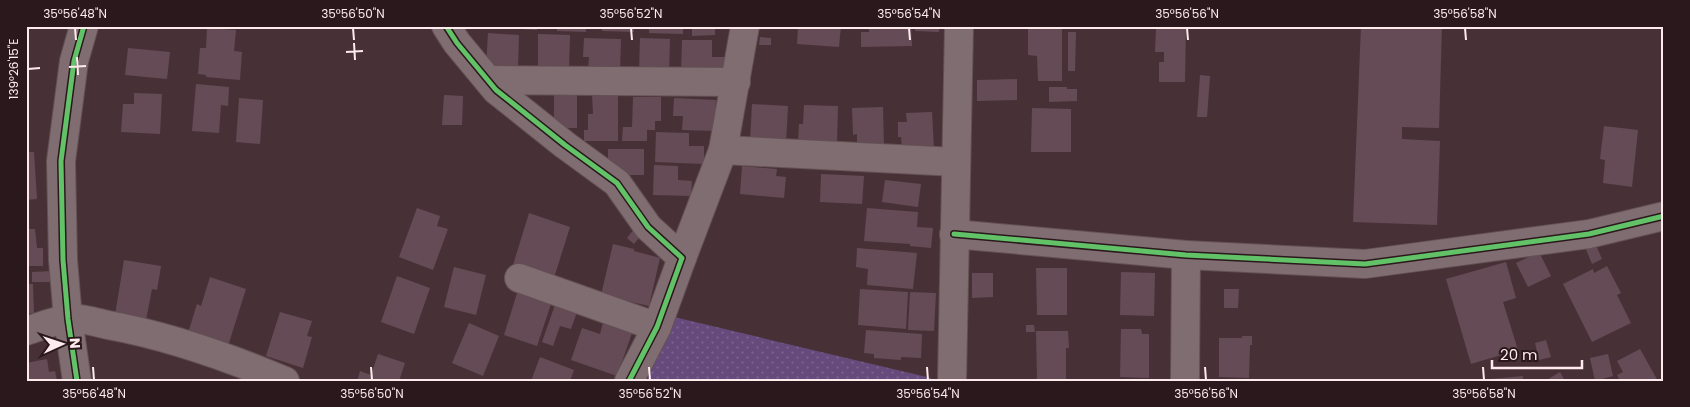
<svg xmlns="http://www.w3.org/2000/svg" width="1690" height="407" viewBox="0 0 1690 407" font-family="Poppins,sans-serif">
	<style>
		.park { fill: url(#park-dots) }
		.building { fill: #654b56 }
		.lines { fill: none; stroke-linecap: round; stroke-linejoin: round }
		.minor-casing { stroke: #635154; stroke-width: 30 }
		.minor { stroke: #806d72; stroke-width: 28 }
		.cycleway-casing { stroke: #2b181c; stroke-width: 8 }
		.cycleway { stroke: #61c268; stroke-width: 5 }
		.ticks { fill: none; stroke: #fdebee; stroke-width: 2 }
		.neatline { fill: none; stroke: #fdebee; stroke-width: 2 }
		.ticks-label { font-size: 12px; text-anchor: middle; fill: #fdebee }
	</style>
	<defs>
		<pattern id="park-dots" width="8" height="8" patternUnits="userSpaceOnUse" patternTransform="scale(1.25)"><rect width="8" height="8" fill="#654a7b"/><path d="M2 2h.1M6 6h.1" fill="none" stroke="#7c648e" stroke-width="1.8" stroke-linecap="round"/></pattern>
	</defs>
	<rect width="100%" height="100%" fill="#483136"/>
	<path class="park" d="M674,317l257,61v3h-284z"/>
	<g class="building">
		<path d="M459,26h30v3l-30,-1z"/>
		<path d="M505,26h32v4l-33,-2z"/>
		<path d="M557,26h29v6l-29,-1z"/>
		<path d="M602,26h32v6l-32,-1z"/>
		<path d="M649,26h34v8l-34,-1z"/>
		<path d="M692,26h23v9l-23,1z"/>
		<path d="M841,26l-2,21 -42,-3 1,-17z"/>
		<path d="M869,26h42l1,20 -51,1v-15h8z"/>
		<path d="M916,26h23v6l-24,-1z"/>
		<path d="M1028,26h34v55h-24l-1,-25 -9,-1z"/>
		<path d="M1175,26h11l-1,56h-26v-20h5v-10h-9l1,-24h19z"/>
		<path d="M1361,26h81l-3,102 -37,-1v12l38,2 -3,84 -84,-3z"/>
		<path d="M207,28l29,2 -2,21 8,1 -2,28 -34,-3v-2l-8,-1 2,-26h6z"/>
		<path d="M1068,32h8l-1,39h-7z"/>
		<path d="M488,33l31,2 -1,33 -32,-1z"/>
		<path d="M538,34l32,1 -1,35 -31,-1z"/>
		<path d="M760,37l11,1v7h-12z"/>
		<path d="M584,38l37,1 -1,34 -32,-2 1,-14h-6z"/>
		<path d="M640,38l30,1 -1,34h-30z"/>
		<path d="M682,40h30v17h13l-1,14 -43,2z"/>
		<path d="M128,48l42,4 -3,27 -42,-4z"/>
		<path d="M1200,75l10,1 -3,41h-10z"/>
		<path d="M1017,79v21l-40,1v-21z"/>
		<path d="M196,84l33,3 -1,19 -7,-1 -2,28 -27,-2z"/>
		<path d="M1049,87h18v2h10v12l-28,1z"/>
		<path d="M134,93l28,1 -2,40 -39,-2 2,-28h11z"/>
		<path d="M554,93l23,1v34h-23z"/>
		<path d="M592,93h26v48h-34v-11h4v-16h5z"/>
		<path d="M444,95l19,1 -1,29h-20z"/>
		<path d="M633,97h28v24h-6v9h-8v11h-25l1,-14h9z"/>
		<path d="M239,98l24,2 -3,44 -24,-2z"/>
		<path d="M674,98l42,2 -1,31 -33,-1 1,-14h-10z"/>
		<path d="M752,104l36,2 -2,38 -36,-2z"/>
		<path d="M804,105l34,1 -1,37 -39,-1 1,-18h4z"/>
		<path d="M883,107l1,41 -27,1v-15l-4,1 -1,-27z"/>
		<path d="M1032,108l39,1v43h-40z"/>
		<path d="M932,112l2,37 -32,1 -1,-13h-3v-15h9l-1,-9z"/>
		<path d="M1604,126l34,4 -6,57 -29,-4 2,-23 -5,-1z"/>
		<path d="M656,132l33,1v13h15v18l-49,-2z"/>
		<path d="M608,149h36v26h-28v-11h-8z"/>
		<path d="M28,152h6l3,47 -11,1v-43h2z"/>
		<path d="M654,165l24,1v14l14,1 -1,15 -38,-1z"/>
		<path d="M742,166l35,3 -1,7 10,1 -2,21 -44,-4z"/>
		<path d="M821,174l43,2 -2,28 -42,-2z"/>
		<path d="M885,180l36,4 -3,23 -36,-5z"/>
		<path d="M417,208l23,8 -3,10 11,3 -15,41 -34,-13z"/>
		<path d="M867,208l51,4 -1,15 16,1 -2,20 -21,-2v-2l-46,-3z"/>
		<path d="M529,213l41,14 -16,51 -41,-13z"/>
		<path d="M635,228l7,6 -8,10 -7,-6z"/>
		<path d="M26,229h9l2,19h6v18h-17z"/>
		<path d="M1595,243l7,16 -10,5 -7,-17z"/>
		<path d="M613,244l21,5v2l26,7 -11,48 -48,-11z"/>
		<path d="M857,248l60,5 -4,36 -46,-4 1,-16 -12,-2z"/>
		<path d="M1539,252l12,24 -23,11 -12,-24z"/>
		<path d="M124,260l37,6 -4,24 -5,-1 -6,31 -31,-5z"/>
		<path d="M1506,262l10,36 -13,4 15,48 -47,14 -25,-85z"/>
		<path d="M1607,266l14,27 -4,2 14,28 -39,19 -29,-58 30,-15 1,4z"/>
		<path d="M454,267l32,8 -10,40 -32,-8z"/>
		<path d="M1036,268h31v47h-30z"/>
		<path d="M52,271v11h-20v-10z"/>
		<path d="M1121,272l34,1 -1,43 -34,-1z"/>
		<path d="M972,273h21v24l-21,1z"/>
		<path d="M397,276l33,12 -16,46 -33,-12z"/>
		<path d="M210,277l36,12 -18,57 -40,-13 9,-29 4,2z"/>
		<path d="M26,284h7l1,29 -8,1z"/>
		<path d="M860,289l48,3 -2,37 -48,-4z"/>
		<path d="M1224,289h15l-1,19h-14z"/>
		<path d="M518,290l34,11 -15,45 -33,-11z"/>
		<path d="M910,292l26,1 -2,38 -26,-1z"/>
		<path d="M556,302l22,7 -7,20 -11,-3 -7,20 -11,-4z"/>
		<path d="M280,312l32,9 -5,15 5,1 -9,31 -37,-12z"/>
		<path d="M469,323l30,13 -16,40 -31,-13z"/>
		<path d="M603,323l29,10 -15,43 -46,-16 11,-32 18,6z"/>
		<path d="M1026,325h8l1,7h-9z"/>
		<path d="M1121,329h20l1,5h7v44l-29,-1z"/>
		<path d="M866,330l56,4 -1,24 -20,-1v3l-27,-2v-4l-10,-1z"/>
		<path d="M1036,331h32l1,17h-3v31h-29z"/>
		<path d="M1242,336h10v9h-2l-1,33 -30,-1v-39h23z"/>
		<path d="M1546,340l5,17 -12,3 -4,-17z"/>
		<path d="M1640,349l18,32h-38l-3,-6 6,-3 -6,-11z"/>
		<path d="M378,354l27,9 -6,18h-42l3,-10 11,4z"/>
		<path d="M1608,354l5,22 -18,5 -5,-23z"/>
		<path d="M540,357l34,13 -4,11h-39z"/>
		<path d="M47,359l2,13 6,-1 2,10h-31v-18z"/>
		<path d="M1560,372l5,9h-20z"/>
		<path d="M1523,376v5h-33v-2z"/>
	</g>
	<g class="lines">
		<g class="minor-casing">
			<g id="minor">
				<path d="M446,26l11,17 39,47 69,55 52,38 31,44 34,31 -25,69 -28,54"/>
				<path d="M488,80l248,2"/>
				<path d="M723,150l233,12"/>
				<path d="M954,234l232,21 179,9 224,-30 75,-18"/>
				<path d="M682,258l41,-108 22,-124"/>
				<path d="M519,278l138,49"/>
				<path d="M26,331c13,-4 27,-10 41,-12 12,-2 28,3 41,6 61,11 120,32 177,56"/>
				<path d="M1185,379l1,-124"/>
				<path d="M77,381l-9,-62 -5,-59 -2,-99 13,-100 10,-35"/>
				<path d="M952,381l7,-355"/>
			</g>
		</g>
		<use href="#minor" class="minor"/>
		<g class="cycleway-casing">
			<g id="cycleway">
				<path d="M446,26l11,17 39,47 69,55 52,38 31,44 34,31 -25,69 -28,54"/>
				<path d="M954,234l232,21 179,9 224,-30 75,-18"/>
				<path d="M77,381l-9,-62 -5,-59 -2,-99 13,-100 10,-35"/>
			</g>
		</g>
		<use href="#cycleway" class="cycleway"/>
	</g>
	<path class="ticks" d="M75,28l1,12M353,28l1,12M631,28l1,12M909,28l1,12M1187,28l1,12M1465,28l1,12M354,43l1,17M346,52l17,-1M77,57l1,18M69,67l17,-1M28,69l12,-1M93,367l1,13M371,367l1,13M649,367l1,13M927,367l1,13M1205,367l1,13M1483,367l1,13"/>
	<rect width="1690" height="407" fill="none" stroke="#2b181c" stroke-width="55"/>
	<g transform="translate(62 344) rotate(87)" stroke="#2b181c" stroke-width="4" paint-order="stroke">
	<path d="M0-4L9 19L0 12L-9 19Z" fill="#fdebee"/>
	<text y="-8" font-size="14" font-weight="bold" text-anchor="middle" fill="#fdebee">N</text>
	</g>
	<path d="M1492 360v8h90v-8" fill="none" stroke="#fdebee" stroke-width="2.5"/>
	<text x="1500" y="360" font-size="15" fill="#fdebee" stroke="#2b181c" stroke-width="4" paint-order="stroke">20 m</text>
	<rect x="28" y="28" width="1634" height="352" class="neatline"/>
	<g class="ticks-label">
		<text x="75" y="18">35°56'48"N</text>
		<text x="353" y="18">35°56'50"N</text>
		<text x="631" y="18">35°56'52"N</text>
		<text x="909" y="18">35°56'54"N</text>
		<text x="1187" y="18">35°56'56"N</text>
		<text x="1465" y="18">35°56'58"N</text>
		<text transform="translate(14 69) rotate(-90)" y="4">139°26'15"E</text>
		<text x="94" y="398">35°56'48"N</text>
		<text x="372" y="398">35°56'50"N</text>
		<text x="650" y="398">35°56'52"N</text>
		<text x="928" y="398">35°56'54"N</text>
		<text x="1206" y="398">35°56'56"N</text>
		<text x="1484" y="398">35°56'58"N</text>
	</g>
</svg>
